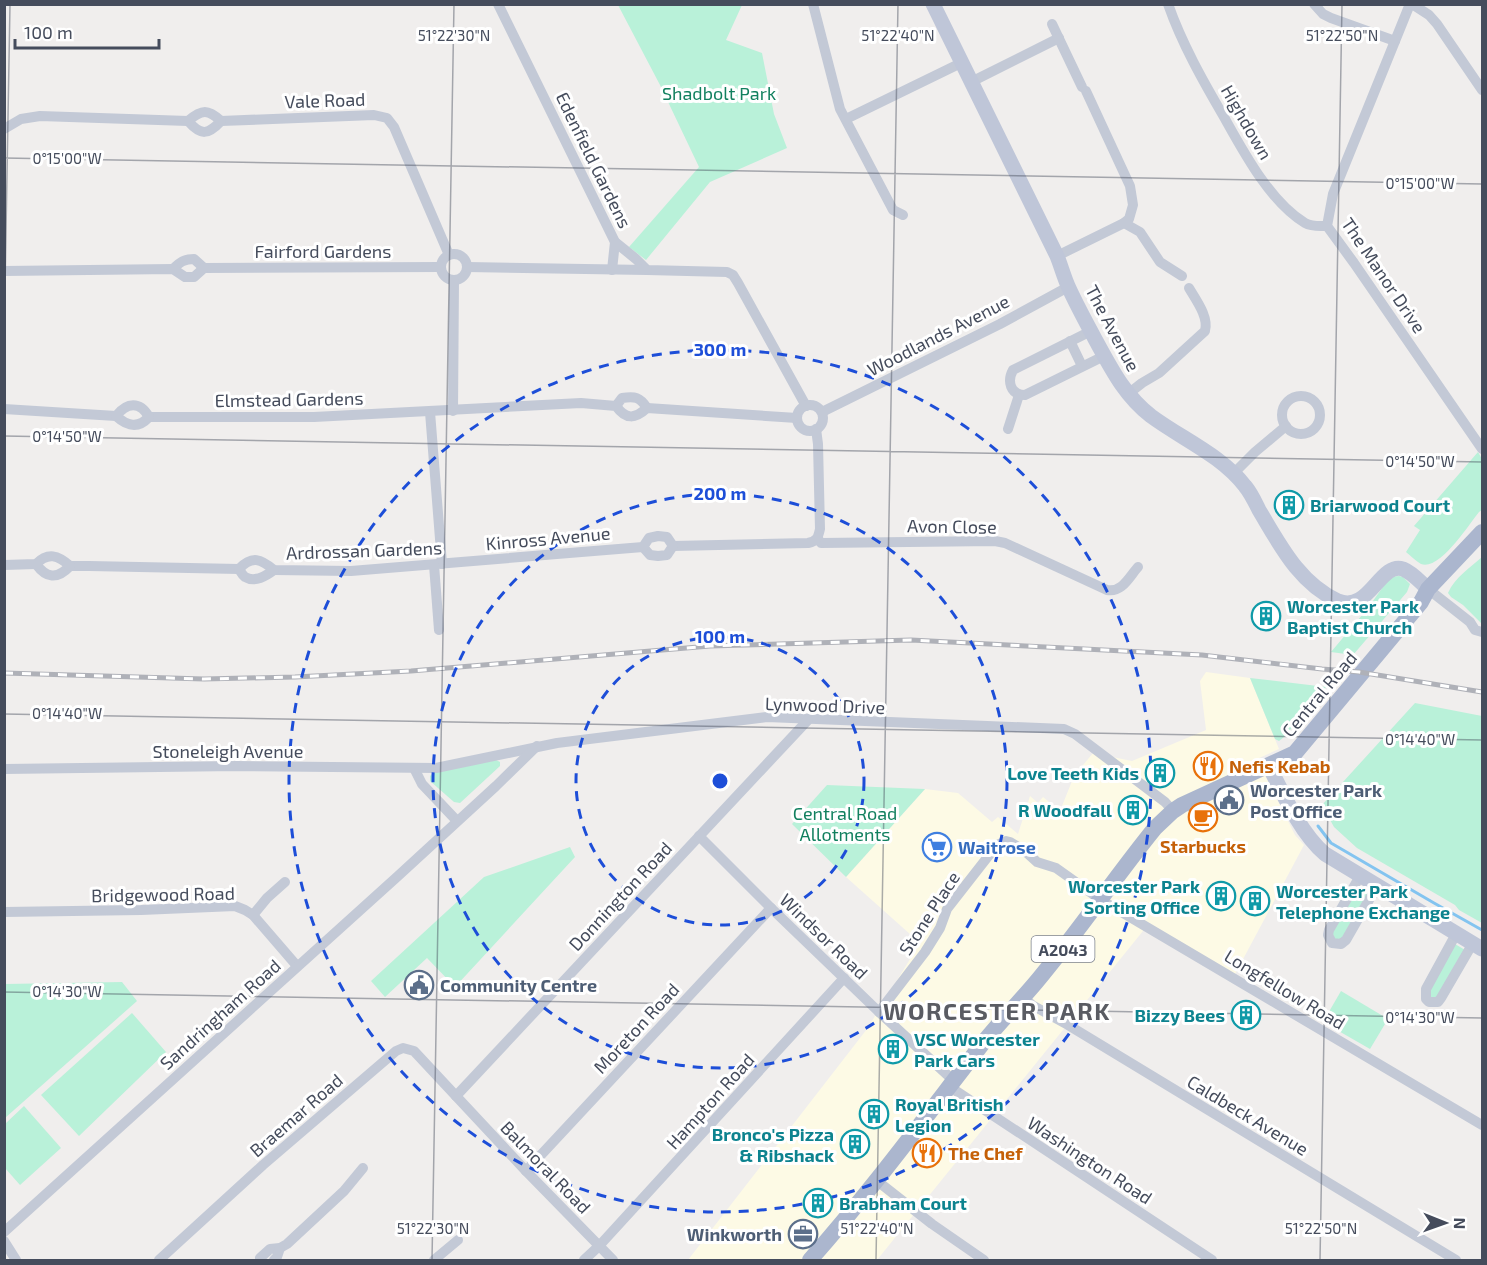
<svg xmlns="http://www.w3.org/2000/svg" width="1487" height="1265" viewBox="0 0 1487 1265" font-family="'Exo 2',sans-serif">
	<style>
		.commercial { fill: #fdfae5 }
		.green { fill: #b9f1d9 }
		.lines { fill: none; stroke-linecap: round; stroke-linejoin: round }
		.stream { stroke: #83c4f0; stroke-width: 3 }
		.street { stroke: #c3c9d6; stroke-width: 10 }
		.secondary { stroke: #bfc6d8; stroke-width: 15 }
		.primary { stroke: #abb6ce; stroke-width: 16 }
		.rail-casing { stroke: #afb1b8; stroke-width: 5 }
		.rail { stroke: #fff; stroke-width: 3; stroke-dasharray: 9; stroke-linecap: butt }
		.ticks { fill: none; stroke: #454c5c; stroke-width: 1.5; stroke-opacity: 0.45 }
		.ring { fill: none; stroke: #1d4ed8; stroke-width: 3; stroke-dasharray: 10 8 }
		.labels { text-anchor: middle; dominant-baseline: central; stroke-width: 6; stroke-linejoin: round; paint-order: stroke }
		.shield { fill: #fff; stroke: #7d828d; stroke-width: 1.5 }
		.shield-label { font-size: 16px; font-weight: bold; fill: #454c5c }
		.park-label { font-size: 18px; fill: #12805f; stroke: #fff }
		.street-label { font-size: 18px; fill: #454c5c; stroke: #fff }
		.culture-label { font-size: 18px; font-weight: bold; fill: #0d838f; stroke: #fff; text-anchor: start }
		.food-label { font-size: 18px; font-weight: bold; fill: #c56008; stroke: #fff; text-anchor: start }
		.service-label { font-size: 18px; font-weight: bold; fill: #4e5e75; stroke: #fff; text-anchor: start }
		.shop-label { font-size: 18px; font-weight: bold; fill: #366cbe; stroke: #fff; text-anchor: start }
		.district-label { font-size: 24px; font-weight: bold; letter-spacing: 1.5px; fill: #5a5c63; stroke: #fff }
		.ticks-label { font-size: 15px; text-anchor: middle; fill: #454c5c; stroke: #fff; stroke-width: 6; stroke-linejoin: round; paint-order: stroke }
		.centre { fill: #1d4ed8; stroke: #fff; stroke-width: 3 }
		.ring-label { font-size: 18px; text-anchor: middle; font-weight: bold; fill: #1d4ed8; stroke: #fff; stroke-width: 6; stroke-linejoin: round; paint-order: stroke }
	</style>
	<rect width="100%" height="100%" fill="#f0eeed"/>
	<path class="commercial" d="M1206,672l44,6 29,71 -22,10 38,76 9,10 -70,131 -87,-50 -270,334h-189l179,-231 53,-86 -74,-66 79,-88 33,4 34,29 6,-5 20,17 12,-38 8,7 5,-6 17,14 14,-35 19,-23 39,8 74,-31 -6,-49z"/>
	<g class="green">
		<path d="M618,5h124l-16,35 36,13 12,61 13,34 -77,34 -64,78 -17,-13 70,-80 -39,-82z"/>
		<path d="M1478,452l4,7v51l-3,2c-10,12 -39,59 -58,52 -5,-3 -10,-8 -15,-12l14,-22 -6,-4z"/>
		<path d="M1482,557v66h-1l-18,-18 -12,-8 -3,-4c7,-16 22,-25 34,-36z"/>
		<path d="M1399,576l4,1 7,7 -3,8 -54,63 -22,-3 37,-44 22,-31z"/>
		<path d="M1250,678l76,9 -42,50 -5,4 -4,-2z"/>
		<path d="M1415,703l67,13v207l-23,-13 -4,-5 -98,-57 -23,-21 -12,-22z"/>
		<path d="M496,760l4,2v4l-40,37 -6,-1 -24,-21v-5l4,-4z"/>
		<path d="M827,785l98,4 -79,88 -54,-53z"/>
		<path d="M570,847l5,10 -120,130 -28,-29 -42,39 -14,-16 113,-104z"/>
		<path d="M1359,886l10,6 -27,46 -2,2h-5l-3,-8z"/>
		<path d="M1455,944l10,6 -29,48h-5l-3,-8z"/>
		<path d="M122,982l15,19 -132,117v-134z"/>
		<path d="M1341,991l47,28 -18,30 -47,-27z"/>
		<path d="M132,1013l34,39 -87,84 -38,-41z"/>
		<path d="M24,1106l37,42 -41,37 -15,-17v-44z"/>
	</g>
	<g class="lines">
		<path class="stream" d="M1318,826l13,17 103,60 48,27"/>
		<g class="street">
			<path d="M498,4l117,238 21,17 11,11 80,2 6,3 5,8 68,123"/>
			<path d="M813,4l27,105 53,101 10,5"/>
			<path d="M1168,4c14,40 35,77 56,113 19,34 46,85 81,106 7,4 14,3 22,3"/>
			<path d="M1314,4l9,10 8,4 64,23"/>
			<path d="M1410,4l-77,190 -6,32 27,37 128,186"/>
			<path d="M1412,4l17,11 8,9 45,66"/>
			<path d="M1052,24l30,63"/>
			<path d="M971,82l88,-44"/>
			<path d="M846,119l115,-56"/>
			<path d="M188,121c13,15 20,14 33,0l153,-6 13,3 7,9 55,128"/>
			<path d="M4,129l17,-10 19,-3 148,5c14,-12 20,-12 33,0"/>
			<path d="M1124,223l16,9 20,30 22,14"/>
			<circle cx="454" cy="267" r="13"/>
			<path d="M1057,256l67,-33 5,-4 4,-14 -3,-19 -44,-95"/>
			<path d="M467,267l180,3"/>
			<path d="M173,269c7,-7 11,-10 21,-10l10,9 237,-1"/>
			<path d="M612,270l3,-28"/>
			<path d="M4,271l169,-2 12,8h9l10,-9"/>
			<path d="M1091,331l-78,39c-6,11 -3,25 12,25l79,-39"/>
			<path d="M1070,341l12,25"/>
			<path d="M1128,394l14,-11 17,-10 46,-42c4,-14 -9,-31 -16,-43"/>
			<circle cx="1301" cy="415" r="19"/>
			<circle cx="810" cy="418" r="13"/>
			<path d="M616,406l6,-8c13,-2 18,-1 25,10"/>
			<path d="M4,409l112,7c11,10 22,13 33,1h165l267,-14 35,3c10,14 19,13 31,2l150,10"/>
			<path d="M453,411l1,-130"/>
			<path d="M430,412l12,152"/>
			<path d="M822,412l178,-88 68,-37"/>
			<path d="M116,416c11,-14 24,-15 33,1"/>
			<path d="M1008,429l11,-34"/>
			<path d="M1234,473l21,-21 31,-26"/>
			<path d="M818,539l3,4 174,-2 10,2 102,47c15,3 22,-13 31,-23"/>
			<path d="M673,546l135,-3c9,-2 10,-5 12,-14l-2,-85 -2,-15"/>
			<path d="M643,547l7,8 8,1 9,-1 6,-9"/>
			<path d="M36,564c10,14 21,16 34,2h19l150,3c13,-14 22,-10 35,1l77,1 292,-24 6,-9 9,-2 9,1 6,9"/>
			<path d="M4,565l32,-1c12,-12 22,-9 34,2"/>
			<path d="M434,565l5,65"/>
			<path d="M239,569c2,3 3,6 6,8 10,6 21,-1 29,-7"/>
			<path d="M1428,589l42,33 5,8 7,2"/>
			<path d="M414,768l8,16 35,37"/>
			<path d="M4,769l233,-3 199,2 121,-25 210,-26 297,12 11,5 90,68 8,9"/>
			<path d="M699,836l72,72 108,104 75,69"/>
			<path d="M1360,876l-31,54 -1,5 4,8 9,1 5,-4 31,-54"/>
			<path d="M4,912l137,-2 94,-4 10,4 8,5 44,51"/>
			<path d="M253,915l14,-17 18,-16"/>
			<path d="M1456,934l-30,55v10l3,3h9l3,-4 32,-55"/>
			<path d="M1023,997l9,8 36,20 388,235"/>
			<path d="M879,1012l46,-60 15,-24 7,-19 50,-64 9,-4 4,1 16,10 11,10 19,6 45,32 381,225"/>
			<path d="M950,1087l262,173"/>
			<path d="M456,1096l352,-376"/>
			<path d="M526,1171l245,-263"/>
			<path d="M876,1180l56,44 52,36"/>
			<path d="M4,1232l394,-356 98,-90 41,-40"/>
			<path d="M4,1241l12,19"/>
			<path d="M159,1260l104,-95 133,-114 7,-3 11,3 112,120 87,89"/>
			<path d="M261,1260l-1,-2 10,-9 10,-1 7,-4 57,-53 19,-23"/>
			<path d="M274,1260l3,-3 3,-9"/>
			<path d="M434,1260l24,-20"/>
			<path d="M584,1260l15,-14 245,-268"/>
		</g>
		<g class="secondary">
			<path d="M933,4l124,252c4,10 7,21 11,30 8,18 18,36 27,53 16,29 29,56 56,77 31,23 70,39 94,70 6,7 10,16 14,24 21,35 40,73 79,91 31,13 42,-40 65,-32 10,4 17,13 25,20"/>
			<path d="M1269,766c14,28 32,68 56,88l157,95"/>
		</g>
		<path class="primary" d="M810,1260c60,-68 114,-141 169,-212 20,-26 43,-48 63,-73 39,-47 74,-99 113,-147l18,-17 9,-6 113,-52 126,-151 7,-13 54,-57"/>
		<g class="rail-casing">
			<path id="rail" d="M4,673l200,6 91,-2 116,-6 299,-25 201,-6 291,15 120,14 37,3 123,20"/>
		</g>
		<use href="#rail" class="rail"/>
	</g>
	<path class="ticks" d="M4,158l1478,26M4,345l6,-341M4,436l1478,26M4,714l1478,26M4,992l1478,26M432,1260l22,-1256M876,1260l22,-1256M1320,1260l22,-1256"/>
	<g class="ring">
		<circle cx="720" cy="781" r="144"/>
		<circle cx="720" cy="781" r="287"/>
		<circle cx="720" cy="781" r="431"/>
	</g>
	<defs>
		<g id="building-ring" transform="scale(1.5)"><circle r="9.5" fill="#fff" stroke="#0f9aa8" stroke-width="1.5"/><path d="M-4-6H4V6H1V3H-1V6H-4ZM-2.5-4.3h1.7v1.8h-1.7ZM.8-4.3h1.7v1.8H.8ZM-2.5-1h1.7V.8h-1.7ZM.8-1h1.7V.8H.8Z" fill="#0f9aa8"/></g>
		<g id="restaurant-ring" transform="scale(1.5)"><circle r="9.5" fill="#fff" stroke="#e8710a" stroke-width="1.5"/><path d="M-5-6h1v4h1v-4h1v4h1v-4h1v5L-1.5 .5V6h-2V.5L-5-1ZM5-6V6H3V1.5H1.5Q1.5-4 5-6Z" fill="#e8710a"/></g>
		<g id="civic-ring" transform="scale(1.5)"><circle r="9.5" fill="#fff" stroke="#5c6f8a" stroke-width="1.5"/><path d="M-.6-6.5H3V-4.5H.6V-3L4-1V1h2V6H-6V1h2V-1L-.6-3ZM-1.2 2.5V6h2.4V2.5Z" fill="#5c6f8a"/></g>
		<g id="cafe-ring" transform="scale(1.5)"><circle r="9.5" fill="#fff" stroke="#e8710a" stroke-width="1.5"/><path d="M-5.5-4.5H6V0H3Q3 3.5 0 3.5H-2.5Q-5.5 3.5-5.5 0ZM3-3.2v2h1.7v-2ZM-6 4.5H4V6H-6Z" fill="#e8710a"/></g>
		<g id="supermarket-ring" transform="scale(1.5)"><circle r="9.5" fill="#fff" stroke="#3f7fe0" stroke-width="1.5"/><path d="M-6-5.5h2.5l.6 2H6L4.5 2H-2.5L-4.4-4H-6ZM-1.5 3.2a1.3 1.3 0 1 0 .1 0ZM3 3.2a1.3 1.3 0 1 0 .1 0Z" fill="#3f7fe0"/></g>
		<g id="office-ring" transform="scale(1.5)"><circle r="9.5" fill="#fff" stroke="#5c6f8a" stroke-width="1.5"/><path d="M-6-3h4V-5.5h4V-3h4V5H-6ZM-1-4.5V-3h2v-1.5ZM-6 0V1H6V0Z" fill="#5c6f8a"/></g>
	</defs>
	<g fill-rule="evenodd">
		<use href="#building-ring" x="1289" y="505"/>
		<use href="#building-ring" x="1266" y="616"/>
		<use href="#restaurant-ring" x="1208" y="766"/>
		<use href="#building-ring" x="1160" y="773"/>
		<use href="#civic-ring" x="1229" y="800"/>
		<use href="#building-ring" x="1133" y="810"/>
		<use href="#cafe-ring" x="1203" y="817"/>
		<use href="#supermarket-ring" x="937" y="847"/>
		<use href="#building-ring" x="1221" y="896"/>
		<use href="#building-ring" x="1255" y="901"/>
		<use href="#civic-ring" x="419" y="985"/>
		<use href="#building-ring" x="1246" y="1015"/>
		<use href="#building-ring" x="893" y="1049"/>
		<use href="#building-ring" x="874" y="1114"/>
		<use href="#building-ring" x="855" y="1144"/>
		<use href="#restaurant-ring" x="927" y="1153"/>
		<use href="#building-ring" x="818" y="1203"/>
		<use href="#office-ring" x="803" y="1234"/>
	</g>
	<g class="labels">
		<rect class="shield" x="1031.5" y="936" width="63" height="26" rx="4.5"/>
		<g class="shield-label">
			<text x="1063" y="949">A2043</text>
		</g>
		<g class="park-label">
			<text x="719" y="93">Shadbolt Park</text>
			<text x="845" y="813">Central Road<tspan x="845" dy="21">Allotments</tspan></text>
		</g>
		<g class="street-label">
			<text transform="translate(325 100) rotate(-2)">Vale Road</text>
			<text transform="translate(1247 122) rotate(60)">Highdown</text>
			<text transform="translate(594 160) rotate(64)">Edenfield Gardens</text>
			<text x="323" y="251">Fairford Gardens</text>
			<text transform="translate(1384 275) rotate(56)">The Manor Drive</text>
			<text transform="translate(1113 328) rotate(62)">The Avenue</text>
			<text transform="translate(938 335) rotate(-27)">Woodlands Avenue</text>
			<text transform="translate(289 399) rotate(-1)">Elmstead Gardens</text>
			<text transform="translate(952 526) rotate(1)">Avon Close</text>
			<text transform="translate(548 538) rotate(-5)">Kinross Avenue</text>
			<text transform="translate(364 550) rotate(-2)">Ardrossan Gardens</text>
			<text transform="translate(1319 694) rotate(-50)">Central Road</text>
			<text transform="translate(825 705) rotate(2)">Lynwood Drive</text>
			<text x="228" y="751">Stoneleigh Avenue</text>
			<text transform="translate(163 894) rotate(-1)">Bridgewood Road</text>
			<text transform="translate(620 896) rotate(-47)">Donnington Road</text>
			<text transform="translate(929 913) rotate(-57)">Stone Place</text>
			<text transform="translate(824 936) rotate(44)">Windsor Road</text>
			<text transform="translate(1285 989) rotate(31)">Longfellow Road</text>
			<text transform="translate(220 1014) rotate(-42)">Sandringham Road</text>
			<text transform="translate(636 1028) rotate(-47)">Moreton Road</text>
			<text transform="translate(710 1101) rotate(-48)">Hampton Road</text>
			<text transform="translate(296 1115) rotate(-41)">Braemar Road</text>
			<text transform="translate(1248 1115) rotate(31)">Caldbeck Avenue</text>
			<text transform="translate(1090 1160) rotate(33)">Washington Road</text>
			<text transform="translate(546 1167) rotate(46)">Balmoral Road</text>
		</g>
		<g class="culture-label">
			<text x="1310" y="505">Briarwood Court</text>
			<text x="1287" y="606">Worcester Park<tspan x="1287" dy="21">Baptist Church</tspan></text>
			<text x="1139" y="773" text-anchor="end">Love Teeth Kids</text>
			<text x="1112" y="810" text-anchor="end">R Woodfall</text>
			<text x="1200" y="886" text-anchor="end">Worcester Park<tspan x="1200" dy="21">Sorting Office</tspan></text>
			<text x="1276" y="891">Worcester Park<tspan x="1276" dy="21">Telephone Exchange</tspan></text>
			<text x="1225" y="1015" text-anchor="end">Bizzy Bees</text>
			<text x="914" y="1039">VSC Worcester<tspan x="914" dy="21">Park Cars</tspan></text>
			<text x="895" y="1104">Royal British<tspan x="895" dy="21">Legion</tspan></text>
			<text x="834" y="1134" text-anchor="end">Bronco's Pizza<tspan x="834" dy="21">&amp; Ribshack</tspan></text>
			<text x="839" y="1203">Brabham Court</text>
		</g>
		<g class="food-label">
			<text x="1229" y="766">Nefis Kebab</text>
			<text x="1203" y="846" text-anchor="middle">Starbucks</text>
			<text x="948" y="1153">The Chef</text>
		</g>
		<g class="service-label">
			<text x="1250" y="790">Worcester Park<tspan x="1250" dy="21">Post Office</tspan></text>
			<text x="440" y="985">Community Centre</text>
			<text x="782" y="1234" text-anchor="end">Winkworth</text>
		</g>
		<g class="shop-label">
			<text x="958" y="847">Waitrose</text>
		</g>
		<g class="district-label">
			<text x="997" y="1010">WORCESTER PARK</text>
		</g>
	</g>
	<g class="ticks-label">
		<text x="454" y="41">51°22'30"N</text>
		<text x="898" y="41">51°22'40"N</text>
		<text x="1342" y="41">51°22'50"N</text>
		<text x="67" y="164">0°15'00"W</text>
		<text x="1420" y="189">0°15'00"W</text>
		<text x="67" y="442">0°14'50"W</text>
		<text x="1420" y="467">0°14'50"W</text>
		<text x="67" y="719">0°14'40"W</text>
		<text x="1420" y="745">0°14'40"W</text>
		<text x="67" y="997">0°14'30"W</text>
		<text x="1420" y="1023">0°14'30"W</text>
		<text x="433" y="1234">51°22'30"N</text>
		<text x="877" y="1234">51°22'40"N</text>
		<text x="1321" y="1234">51°22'50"N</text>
	</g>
	<circle cx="720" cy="781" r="9" class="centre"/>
	<g class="ring-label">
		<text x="720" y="356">300 m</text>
		<text x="720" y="500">200 m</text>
		<text x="720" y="643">100 m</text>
	</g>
	<rect width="1487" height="1265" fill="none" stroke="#454c5c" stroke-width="12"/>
	<g transform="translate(1445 1223) rotate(91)" stroke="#ffffff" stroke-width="4.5" paint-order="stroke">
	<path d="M0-4.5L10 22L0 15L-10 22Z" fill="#454c5c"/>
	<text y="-9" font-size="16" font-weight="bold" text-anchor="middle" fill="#454c5c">N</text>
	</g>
	<path d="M15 39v9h144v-9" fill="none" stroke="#454c5c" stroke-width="3"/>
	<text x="24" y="39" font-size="18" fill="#454c5c" stroke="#ffffff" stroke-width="4.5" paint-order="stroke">100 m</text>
</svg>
